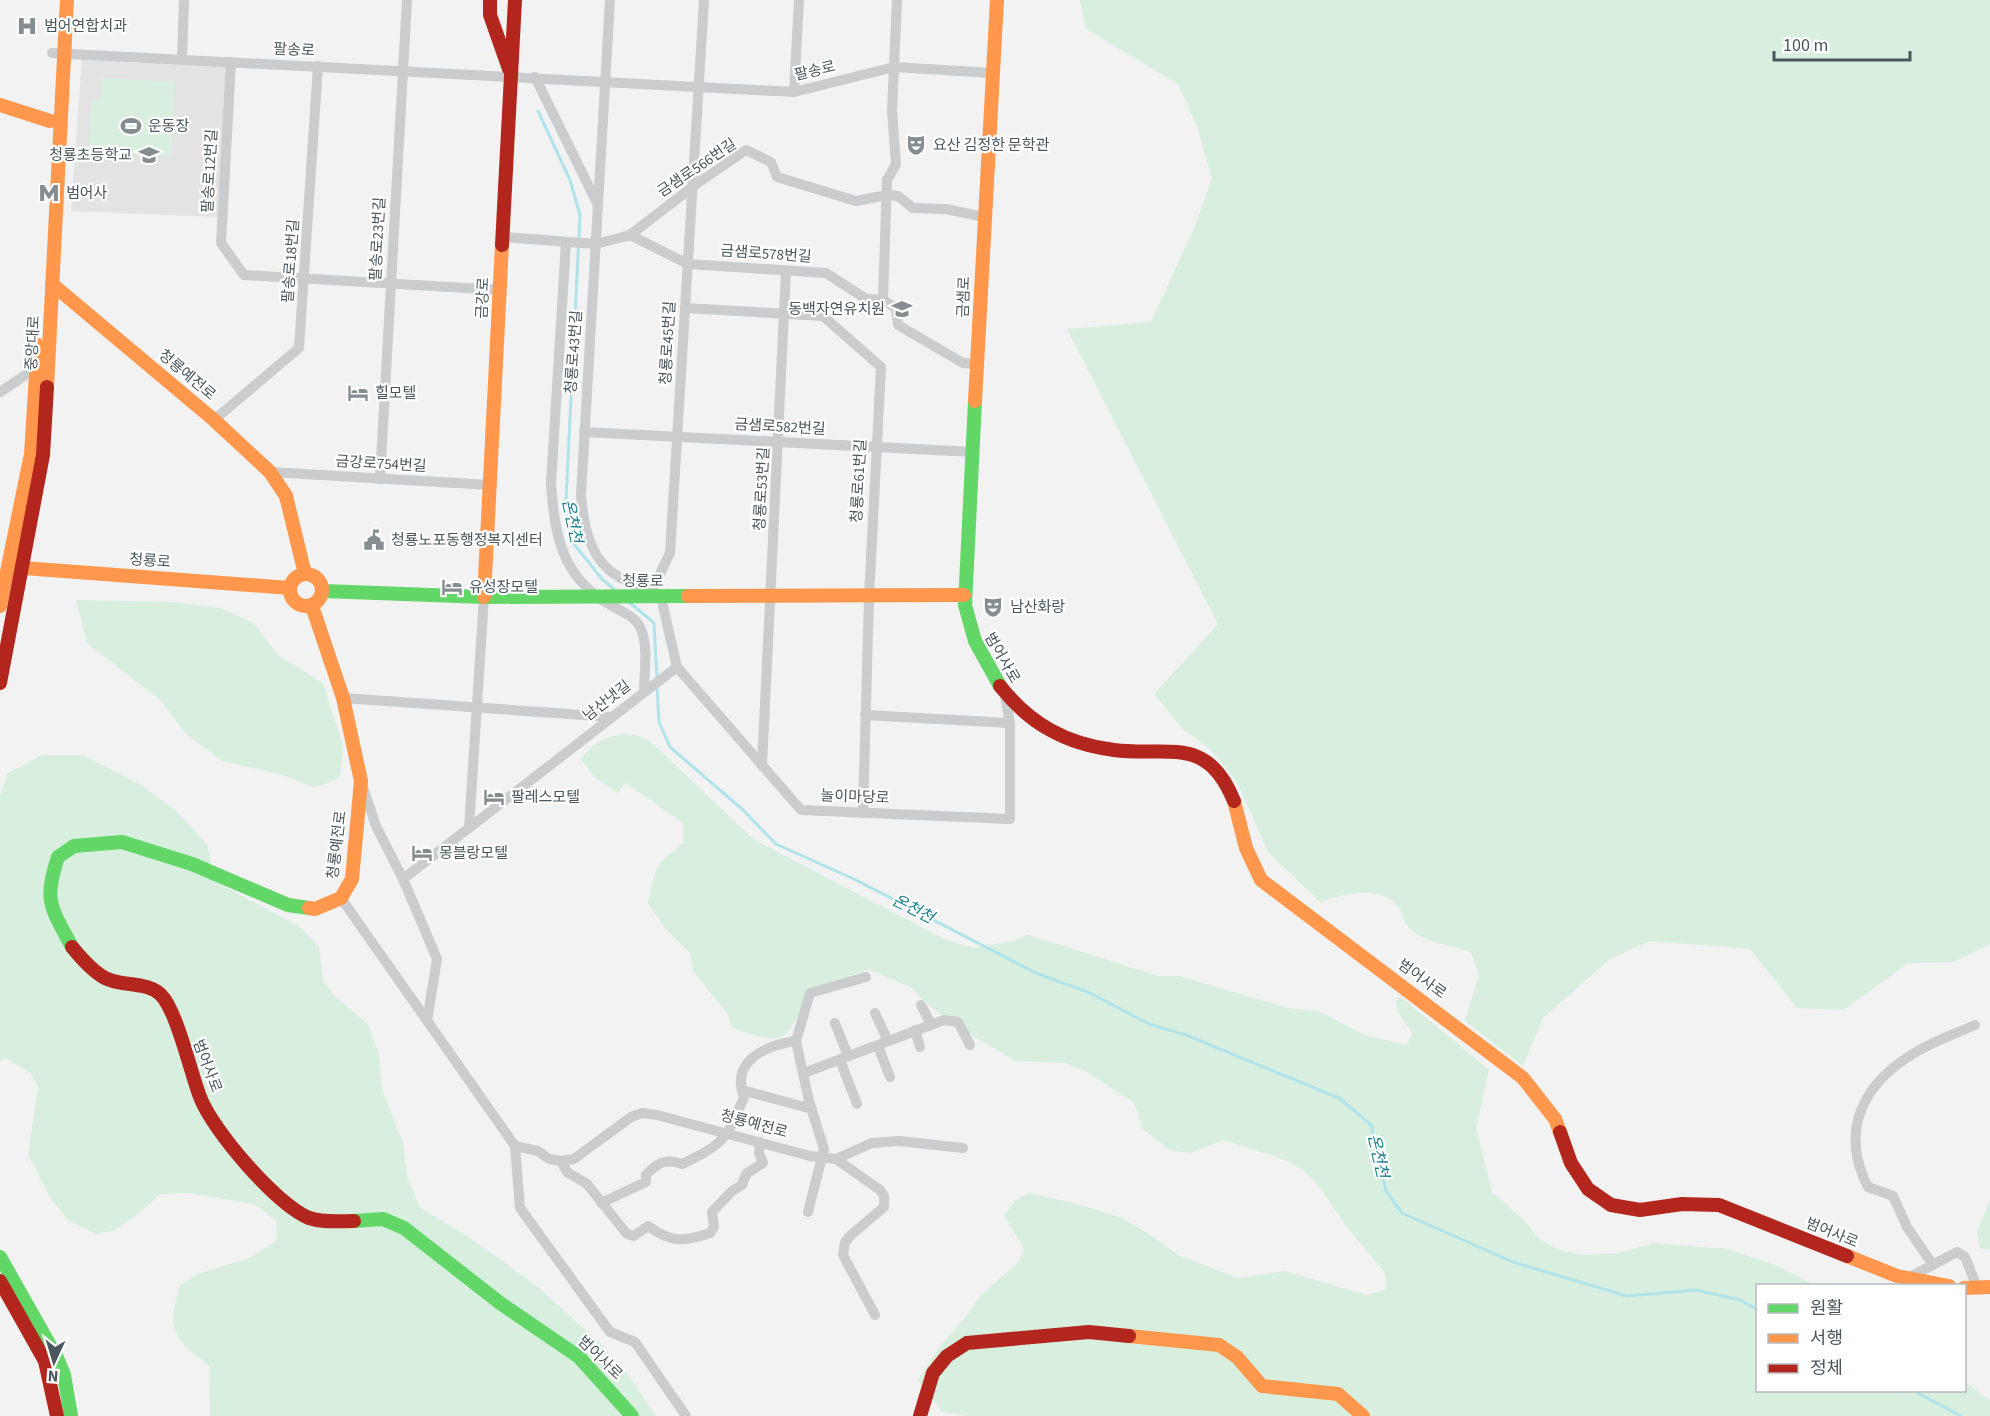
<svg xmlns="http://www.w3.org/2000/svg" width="1990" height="1416" viewBox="0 0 1990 1416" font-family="'Source Sans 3','Noto Sans KR',sans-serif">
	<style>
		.education { fill: #e4e3e3 }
		.green { fill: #d8efdf }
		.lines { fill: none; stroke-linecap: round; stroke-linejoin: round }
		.stream { stroke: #b0e3ea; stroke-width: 3 }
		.street { stroke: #cacccd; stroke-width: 10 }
		.fast { stroke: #63d668; stroke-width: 14 }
		.slow { stroke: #ff974d; stroke-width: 14 }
		.jam { stroke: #b3261e; stroke-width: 14 }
		.labels { text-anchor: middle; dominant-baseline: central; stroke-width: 4.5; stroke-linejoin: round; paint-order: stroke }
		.poi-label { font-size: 15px; fill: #4a565d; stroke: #fff; text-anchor: start }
		.street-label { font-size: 15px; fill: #4a565d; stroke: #fff }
		.water-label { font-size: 16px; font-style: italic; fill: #16808d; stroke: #fff }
	</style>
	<rect width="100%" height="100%" fill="#f2f2f2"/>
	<path class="education" d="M82,57l56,6 2,-3 89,6 -11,151 -147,-6z"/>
	<g class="green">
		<path d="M1080,0h910v944l-36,18 -46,1 -64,47 -47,-2 -47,-59 -100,-8 -40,18 -67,59 -20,48 -58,-45 14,-46 -8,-23c-21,-7 -42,-8 -60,-22 -8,-6 -8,-20 -16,-27 -20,-18 -53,-8 -75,-1l-52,-50 -31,-70 -26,-32 -29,-22 -28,-34 64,-70 -151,-295 84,-7 44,-96 17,-47 -15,-53 -19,-42 -92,-55z"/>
		<path d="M102,78l73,4 -4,74 -83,-4 4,-52h8z"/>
		<path d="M76,600l98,2 46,6 34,15 24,32 45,28 20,63 -3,31 -16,8 -11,2 -30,-12 -61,-14 -37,-28 -24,-32 -74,-58z"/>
		<path d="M622,734l15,1 13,6 103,98 191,100 29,9 40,-7 15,-6 131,41h20l113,33 26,2 49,25 39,9 7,-11 -15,-22 -2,-11 5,-4 88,73 -13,58 16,64 30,26 19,22 20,11 25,4 34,-2 33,-10 75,6 45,15 42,21 -57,1v104h206l1,-8 25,18v16h-1021l-27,-4 -24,-32 20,-31 30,-35 12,-18 39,-34 5,-13 -20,-34 11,-14 13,-8 42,9 50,15 37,22 21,16 60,23 47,-7 81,24 20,-5 -1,-17 -39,-47 -25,-37 -18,-19 -15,-9 -64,-21 -34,13 -21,-3 -26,-21 -9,-26 -47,-31 -22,-9 -49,-2 -57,-33 -33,-25 -15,-16 -42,-17 -57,18c-28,49 -17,62 -80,40l-5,-15 -34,-42 -3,-18 -26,-26 -16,-24c7,-33 7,-40 36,-60l-1,-20 -57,-40 -9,10 -23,-16 -13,-18c11,-16 23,-21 41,-25z"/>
		<path d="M42,755h41l58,30 34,25 32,34 9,38 83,44 20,21 4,34 12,15 33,28 11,31 3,34 21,54 4,33 13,32 43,25 74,53 62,56 30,34 27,40h-446l-1,-50c-37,-30 -43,-34 -29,-81l20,-12 50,-15 26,-17 1,-20 -23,-17 -66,-11 -28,1 -22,20 -25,17 -17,3 -27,-13 -18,-22 -23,-44 10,-68 -8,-15 -26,-14 -4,3v-265l8,-23z"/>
		<path d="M1990,1199v51l-10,-2 -3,-16z"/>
	</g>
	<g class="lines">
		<g class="stream">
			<path d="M538,111l32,69 10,35 -14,285 8,44 28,35 13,11"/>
			<path d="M629,602l25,21 3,57"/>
			<path d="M657,687l2,35 11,25 72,62 34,35 80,36 180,93 54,20 59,31 37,11 153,63 32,27 15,66 16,22 111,49 114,34 69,-6 44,10 18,10"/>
			<path d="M1912,1390l49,26"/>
		</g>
		<g class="street">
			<path d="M610,0l-29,495c2,25 7,57 28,75 13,10 28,16 40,27l21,-44 34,-553"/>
			<path d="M52,53l742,39 100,-25 99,6"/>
			<path d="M182,59l2,-59"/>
			<path d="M231,62l-10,181 23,32 256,15"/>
			<path d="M535,77l62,126"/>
			<path d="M794,92l5,-92"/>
			<path d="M630,235l65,-50 51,-35 25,12 6,15 79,24 31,-6 11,1 15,12 33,1 38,8"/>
			<path d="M503,237l93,7 34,-9 58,29 138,9 40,26 17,1 13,8 2,17 65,38 15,1"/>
			<path d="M566,242l-15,242c4,51 10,91 56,119 11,7 27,12 33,24 9,18 4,45 4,65"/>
			<path d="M883,300l4,-120 9,-16 -4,-53 5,-111"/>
			<path d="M685,308l138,8 58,51 -12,230 -6,216"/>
			<path d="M0,392l36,-24"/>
			<path d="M214,420l85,-72 19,-282"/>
			<path d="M584,432l390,20"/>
			<path d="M270,472l220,13"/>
			<path d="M380,479l27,-479"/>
			<path d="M661,597l16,70 124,143 209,9v-96l-5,-27"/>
			<path d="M343,698l268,19"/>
			<path d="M865,715l145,8"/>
			<path d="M762,766l24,-495"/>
			<path d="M363,787l13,39 27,53 34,80 -10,62"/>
			<path d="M469,828l15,-231"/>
			<path d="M403,879l274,-212"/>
			<path d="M341,898l174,248 5,62 90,124 25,10 51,74"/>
			<path d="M921,1005l10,19"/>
			<path d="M875,1013l13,28"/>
			<path d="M835,1023l13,33"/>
			<path d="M915,1030l5,17"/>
			<path d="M878,1046l12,31"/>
			<path d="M840,1060l17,44"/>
			<path d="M804,1073l140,-53 14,2 12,23"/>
			<path d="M742,1090l70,19"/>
			<path d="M515,1146l23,5 11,8 12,2 13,-2 57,-42 11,-4 15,2 153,41 26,3 36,-16 27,-2 64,7"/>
			<path d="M836,1159l44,31 4,6v11l-33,28 -6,7 -2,13 32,60"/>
			<path d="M561,1161l6,11 20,12 40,50 7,2 14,-10c23,17 36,16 62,7l4,-6 -2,-15 20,-21 10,-6 4,-11 17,-11 -4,-10 1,-11"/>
			<path d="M601,1203l45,-21v-7c11,-12 19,-17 36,-11 42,-20 45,-25 62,-67 -14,-37 23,-52 52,-56"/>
			<path d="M808,1212l16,-63 -15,-48 -13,-60 14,-48 56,-16"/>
			<path d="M1933,1265l-26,-38 -14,-31 -25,-9c-29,-57 -5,-104 48,-135 18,-11 39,-18 59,-27"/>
			<path d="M1908,1278l49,-26 8,5 12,30"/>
		</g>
		<g class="fast">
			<path d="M975,401l-10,204 10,36 25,45"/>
			<path d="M323,591l161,6 204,-1"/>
			<path d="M72,947c-21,-40 -29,-45 -14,-90l16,-11 48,-4 70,22 96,41 21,3"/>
			<path d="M354,1221l29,-2 21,9 96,75 79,54 53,59"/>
			<path d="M0,1257l57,101 7,17 7,41"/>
		</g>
		<g class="slow">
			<path d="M0,105l50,16"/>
			<path d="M52,284l162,136 56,52 16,24 19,78"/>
			<path d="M47,387l20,-387"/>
			<path d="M975,401l22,-401"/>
			<path d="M10,567l280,21"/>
			<circle cx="306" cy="590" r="16"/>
			<path d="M688,596l276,-1"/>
			<path d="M484,597l18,-352"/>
			<path d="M0,606l31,-152 7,-109"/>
			<path d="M1234,801l12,47 15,32 262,198 32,41 5,13"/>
			<path d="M309,908l6,1 26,-11 11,-19 9,-98 -18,-83 -31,-92"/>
			<path d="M1847,1256l50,20 52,10"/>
			<path d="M1964,1288l26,-1"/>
			<path d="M1129,1336l90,9 18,12 25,29 76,8 25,22"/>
		</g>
		<g class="jam">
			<path d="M490,0v15l19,54"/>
			<path d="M502,245l13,-245"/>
			<path d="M0,683l43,-228 4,-68"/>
			<path d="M1000,686c30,38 66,58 114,64 54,7 93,-16 120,51"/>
			<path d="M72,947c9,11 20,24 33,31 17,9 42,3 56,17 16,16 30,79 39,102 13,34 76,107 109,121 15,5 30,3 45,3"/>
			<path d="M1560,1132l11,31 17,26 23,16 29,5 42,-6 37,1 128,51"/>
			<path d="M0,1281l45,80 12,55"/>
			<path d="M920,1416l13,-43 14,-17 20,-13 122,-11 40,4"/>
		</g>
	</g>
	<defs>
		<g id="hospital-bare" transform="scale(1.62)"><path d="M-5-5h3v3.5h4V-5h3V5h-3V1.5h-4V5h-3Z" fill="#858d91" stroke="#fff" stroke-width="2.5" paint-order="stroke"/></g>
		<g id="stadium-bare" transform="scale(1.62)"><path d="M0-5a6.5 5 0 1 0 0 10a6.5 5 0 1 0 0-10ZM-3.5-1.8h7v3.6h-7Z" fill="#858d91" stroke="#fff" stroke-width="2.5" paint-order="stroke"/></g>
		<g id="theatre-bare" transform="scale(1.62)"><path d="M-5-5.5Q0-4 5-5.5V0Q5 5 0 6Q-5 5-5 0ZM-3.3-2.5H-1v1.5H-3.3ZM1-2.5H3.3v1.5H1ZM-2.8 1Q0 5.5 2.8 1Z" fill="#858d91" stroke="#fff" stroke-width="2.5" paint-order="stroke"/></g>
		<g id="school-bare" transform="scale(1.62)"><path d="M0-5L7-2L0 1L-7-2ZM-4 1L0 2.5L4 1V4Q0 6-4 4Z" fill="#858d91" stroke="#fff" stroke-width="2.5" paint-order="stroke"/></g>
		<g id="metro-bare" transform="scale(1.62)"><path d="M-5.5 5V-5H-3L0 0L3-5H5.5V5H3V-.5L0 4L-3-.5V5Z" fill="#858d91" stroke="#fff" stroke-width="2.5" paint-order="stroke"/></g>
		<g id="hotel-bare" transform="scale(1.62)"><path d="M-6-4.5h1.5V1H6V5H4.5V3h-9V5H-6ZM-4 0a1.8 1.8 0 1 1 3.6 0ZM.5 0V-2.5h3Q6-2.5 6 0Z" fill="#858d91" stroke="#fff" stroke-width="2.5" paint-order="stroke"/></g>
		<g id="civic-bare" transform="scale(1.62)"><path d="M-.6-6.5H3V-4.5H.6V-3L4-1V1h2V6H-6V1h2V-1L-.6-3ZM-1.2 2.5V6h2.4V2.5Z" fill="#858d91" stroke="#fff" stroke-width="2.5" paint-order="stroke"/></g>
	</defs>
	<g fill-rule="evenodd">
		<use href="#hospital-bare" x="27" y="26"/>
		<use href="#stadium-bare" x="131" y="126"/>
		<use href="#theatre-bare" x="916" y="145"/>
		<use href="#school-bare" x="149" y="155"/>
		<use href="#metro-bare" x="49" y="193"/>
		<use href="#school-bare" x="902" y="309"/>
		<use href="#hotel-bare" x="358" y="393"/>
		<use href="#civic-bare" x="374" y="540"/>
		<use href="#hotel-bare" x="452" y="587"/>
		<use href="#theatre-bare" x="993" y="607"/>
		<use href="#hotel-bare" x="494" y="797"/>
		<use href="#hotel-bare" x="422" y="853"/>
	</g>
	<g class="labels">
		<g class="poi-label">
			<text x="44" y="26">범어연합치과</text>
			<text x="148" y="126">운동장</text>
			<text x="933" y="145">요산 김정한 문학관</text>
			<text x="132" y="155" text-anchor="end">청룡초등학교</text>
			<text x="66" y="193">범어사</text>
			<text x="885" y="309" text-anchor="end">동백자연유치원</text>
			<text x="375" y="393">힐모텔</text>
			<text x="391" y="540">청룡노포동행정복지센터</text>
			<text x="469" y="587">유성장모텔</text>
			<text x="1010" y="607">남산화랑</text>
			<text x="511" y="797">팔레스모텔</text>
			<text x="439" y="853">몽블랑모텔</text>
		</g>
		<g class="street-label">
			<text transform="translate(294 50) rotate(3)">팔송로</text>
			<text transform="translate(815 71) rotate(-13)">팔송로</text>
			<text transform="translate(697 168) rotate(-34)">금샘로566번길</text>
			<text transform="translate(210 171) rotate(-87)">팔송로12번길</text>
			<text transform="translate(378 239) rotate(-87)">팔송로23번길</text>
			<text transform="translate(766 254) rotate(4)">금샘로578번길</text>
			<text transform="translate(291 261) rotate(-86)">팔송로18번길</text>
			<text transform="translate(964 297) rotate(-88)">금샘로</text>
			<text transform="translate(483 298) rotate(-87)">금강로</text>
			<text transform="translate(33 343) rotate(-87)">중앙대로</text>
			<text transform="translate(668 343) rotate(-87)">청룡로45번길</text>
			<text transform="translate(574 352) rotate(-86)">청룡로43번길</text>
			<text transform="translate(187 375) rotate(40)">청룡예전로</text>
			<text transform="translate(780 427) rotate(3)">금샘로582번길</text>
			<text transform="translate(381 464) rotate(3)">금강로754번길</text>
			<text transform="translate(859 481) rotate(-87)">청룡로61번길</text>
			<text transform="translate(762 489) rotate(-87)">청룡로53번길</text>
			<text transform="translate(150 561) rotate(4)">청룡로</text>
			<text x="643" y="581">청룡로</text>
			<text transform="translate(1002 658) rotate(60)">범어사로</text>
			<text transform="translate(607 701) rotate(-38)">남산냇길</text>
			<text transform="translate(855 797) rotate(2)">놀이마당로</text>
			<text transform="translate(337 845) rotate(-83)">청룡예전로</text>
			<text transform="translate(1422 979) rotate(36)">범어사로</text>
			<text transform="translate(207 1066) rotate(69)">범어사로</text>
			<text transform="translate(754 1124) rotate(15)">청룡예전로</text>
			<text transform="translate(1832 1233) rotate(22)">범어사로</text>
			<text transform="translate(600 1358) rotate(44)">범어사로</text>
		</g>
		<g class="water-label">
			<text transform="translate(572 521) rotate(78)">온천천</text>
			<text transform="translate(913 909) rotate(27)">온천천</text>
			<text transform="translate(1378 1156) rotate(77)">온천천</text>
		</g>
	</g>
	<rect x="1756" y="1284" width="210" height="108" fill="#ffffff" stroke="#b7bbbe" stroke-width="1.5"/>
	<rect x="1768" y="1304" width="30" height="9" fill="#63d668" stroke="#b7bbbe" stroke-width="1.5"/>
	<text x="1810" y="1314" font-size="18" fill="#4a565d">원활</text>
	<rect x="1768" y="1334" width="30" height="9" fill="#ff974d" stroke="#b7bbbe" stroke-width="1.5"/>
	<text x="1810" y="1344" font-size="18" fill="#4a565d">서행</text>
	<rect x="1768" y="1364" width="30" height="9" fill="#b3261e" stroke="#b7bbbe" stroke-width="1.5"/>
	<text x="1810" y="1374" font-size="18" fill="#4a565d">정체</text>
	<g transform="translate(54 1362) rotate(184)" stroke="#ffffff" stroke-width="4.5" paint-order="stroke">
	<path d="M0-4.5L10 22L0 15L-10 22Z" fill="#4a565d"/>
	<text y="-9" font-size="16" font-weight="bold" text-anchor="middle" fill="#4a565d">N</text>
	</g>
	<path d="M1774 51v9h136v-9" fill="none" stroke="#4a565d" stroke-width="3"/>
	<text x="1783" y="51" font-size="18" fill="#4a565d" stroke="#ffffff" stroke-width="4.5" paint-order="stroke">100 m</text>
</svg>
